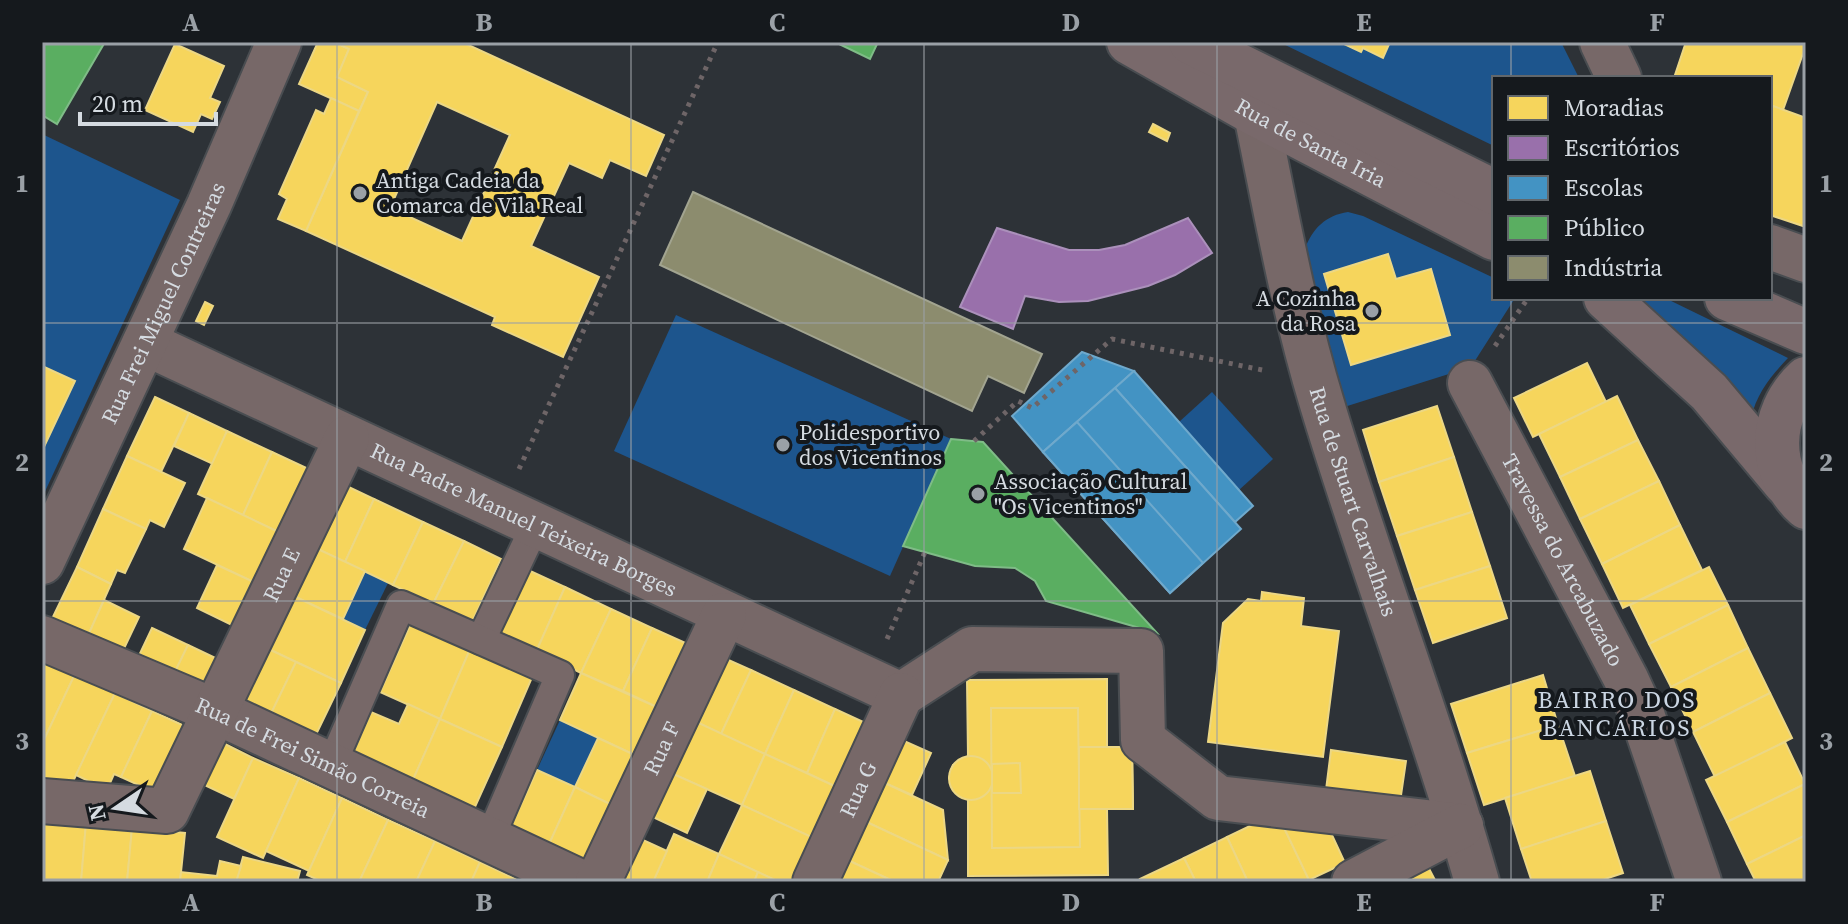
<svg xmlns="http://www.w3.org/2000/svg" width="1848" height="924" viewBox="0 0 1848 924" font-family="'Source Serif 4',serif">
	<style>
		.green { fill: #1d558d }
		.homes { fill: #f6d55c; stroke: #ecd784; stroke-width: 2; fill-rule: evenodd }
		.offices { fill: #9970ab; stroke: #ab90bb; stroke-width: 2 }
		.schools { fill: #4393c3; stroke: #6fa9cc; stroke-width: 2 }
		.public { fill: #5aae61; stroke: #7fbc87; stroke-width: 2 }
		.industry { fill: #8c8c6e; stroke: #a2a490; stroke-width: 2 }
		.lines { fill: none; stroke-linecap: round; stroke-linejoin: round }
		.lane-casing { stroke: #494d51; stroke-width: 32 }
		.street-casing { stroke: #494d51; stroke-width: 48 }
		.secondary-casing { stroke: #494d51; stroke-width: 48 }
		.path { stroke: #6e6567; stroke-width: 5; stroke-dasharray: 4 6; stroke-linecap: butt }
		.lane { stroke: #776868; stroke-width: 28 }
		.street { stroke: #776868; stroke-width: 44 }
		.secondary { stroke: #79696b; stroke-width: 44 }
		.grid { fill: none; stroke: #9aa0a6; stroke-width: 2; stroke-opacity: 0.55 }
		.poi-dot { fill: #9aa0a6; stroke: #15191d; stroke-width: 3 }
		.labels { text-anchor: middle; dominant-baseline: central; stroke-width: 8; stroke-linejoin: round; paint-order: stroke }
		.street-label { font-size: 22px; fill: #d5dbe1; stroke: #15191d }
		.poi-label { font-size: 22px; fill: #d5dbe1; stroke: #15191d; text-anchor: start }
		.neighbourhood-label { font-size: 24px; letter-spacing: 2px; fill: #cbd6e3; stroke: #15191d }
		.neatline { fill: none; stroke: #9aa0a6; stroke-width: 3 }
		.grid-label { font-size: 26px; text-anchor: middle; font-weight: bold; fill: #9aa0a6 }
	</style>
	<rect width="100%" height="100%" fill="#2d3237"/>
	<g class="green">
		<path d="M1279,42h282l18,36h-85v68z"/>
		<path d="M42,134l138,66 -138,298z"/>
		<path d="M1348,212l15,4 131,62v20h21l-44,69 -130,41 -36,-159c7,-20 21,-34 43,-37z"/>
		<path d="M1638,298h27l123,60c-18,19 -31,35 -37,60z"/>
		<path d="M676,315l275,124 -61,137 -276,-125z"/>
		<path d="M1212,392l61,67 -34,31 -60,-68z"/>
		<path d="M365,571l23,12 -23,47 -22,-11z"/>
		<path d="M560,720l38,18 -23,49 -38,-17z"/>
	</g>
	<g class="homes">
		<path d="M318,42h16l15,7 -12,28 31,15 -9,19 -60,-27z"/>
		<path d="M334,42h128l202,93 -18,41 -36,-16 -8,18 -33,-15 -38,83 68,31 -36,80 -71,-32 3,-8 -189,-86 62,-139 -31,-15 12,-28zM437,102l73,33 -48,106 -72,-33z"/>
		<path d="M1340,42h50l-7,16 -20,-10 -2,4z"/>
		<path d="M1686,42h120v3l-23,65 -10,-4 -3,8v-36h-96z"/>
		<path d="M175,44l49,22 -14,32 10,4 -8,17 -11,-5 -8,18 -48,-22z"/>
		<path d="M331,98l28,13 -53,120 -28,-12 9,-20 -8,-5 37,-84 8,4z"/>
		<path d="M1773,106l33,12v109l-36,-12v-101z"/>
		<path d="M1153,124l17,9 -3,8 -18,-9z"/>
		<path d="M1388,254l8,25 35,-10 19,66 -99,30 -27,-91z"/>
		<path d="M205,302l8,4 -9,19 -8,-4z"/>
		<path d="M1587,363l19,39 -73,35 -19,-39z"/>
		<path d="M42,366l33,15 -33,70z"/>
		<path d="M1617,396l21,44 -78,37 -21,-43z"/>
		<path d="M155,397l34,16 -28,59 -34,-16z"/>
		<path d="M1437,406l17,51 -75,25 -16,-52z"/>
		<path d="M189,413l38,18 -14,33 -39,-18z"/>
		<path d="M227,431l45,21 -29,63 -45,-21z"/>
		<path d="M1638,440l21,41 -79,38 -20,-42z"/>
		<path d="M272,452l43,20 -30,63 -42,-20z"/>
		<path d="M127,456l58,27 -21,44 -14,-7 -4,9 -43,-20z"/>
		<path d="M1454,457l18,55 -75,24 -18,-54z"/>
		<path d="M336,481l38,18 -29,63 -38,-18z"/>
		<path d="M1659,481l21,44 -78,39 -22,-45z"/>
		<path d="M207,498l78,37 -23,51 -78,-37z"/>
		<path d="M374,499l49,23 -30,63 -48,-23z"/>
		<path d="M103,509l43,20 -21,44 -8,-3 -6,14 -34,-17z"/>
		<path d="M1472,512l18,54 -75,24 -18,-54z"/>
		<path d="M423,522l41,19 -31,63 -40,-19z"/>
		<path d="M1680,525l22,45 -79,38 -21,-44z"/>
		<path d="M464,541l37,18 -29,63 -39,-18z"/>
		<path d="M307,544l58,27 -22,48 -58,-27z"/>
		<path d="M217,565l45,21 -20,44 -45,-22z"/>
		<path d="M1490,566l17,52 -74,25 -18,-53z"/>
		<path d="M77,567l34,17 -25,56 -36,-17z"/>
		<path d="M1709,567l19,38 -79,39 -19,-39z"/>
		<path d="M528,570l37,17 -29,65 -38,-18z"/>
		<path d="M565,587l46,22 -30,64 -45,-21z"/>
		<path d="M285,592l80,38 -24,53 -81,-38z"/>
		<path d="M1262,592l42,6 -3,28 38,5 -16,126 -115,-15 15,-119 25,-24 13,2z"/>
		<path d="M104,600l35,17 -19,40 -34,-17z"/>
		<path d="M1728,605l20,43 -77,39 -22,-43z"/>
		<path d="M611,609l41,19 -29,63 -42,-18z"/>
		<path d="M412,621l59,26 -31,72 -60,-27z"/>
		<path d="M152,628l36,17 -17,35 -36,-16z"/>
		<path d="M652,628l38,17 -29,64 -38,-18z"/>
		<path d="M188,645l38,18 -16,35 -39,-18z"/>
		<path d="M260,645l36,17 -31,64 -35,-17z"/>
		<path d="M471,647l62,28 -31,72 -62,-28z"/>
		<path d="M1748,648l22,45 -77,39 -22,-45z"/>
		<path d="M715,654l36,16 -30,64 -35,-17z"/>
		<path d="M42,658l33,16 -33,70z"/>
		<path d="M296,662l45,21 -31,64 -45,-21z"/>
		<path d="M751,670l43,20 -29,64 -44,-20z"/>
		<path d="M581,673l80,36 -22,48 -79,-37z"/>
		<path d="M75,674l40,19 -46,97h-27v-46z"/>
		<path d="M1543,675l15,50 -91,28 -16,-49z"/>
		<path d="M1107,679v68h25l1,62h-26l1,66 -140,1v-77l-14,-8 -5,-13 4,-13 15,-9 -1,-76z"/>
		<path d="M794,690l41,19 -28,64 -42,-19z"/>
		<path d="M115,693l37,18 -31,66 -7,-3 -7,16 -31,-15z"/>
		<path d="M1770,693l22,45 -77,39 -22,-45z"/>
		<path d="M408,704l32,15 -32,72 -60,-27 23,-52 28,12z"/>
		<path d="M991,708h87l2,139 -88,1z"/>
		<path d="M835,709l37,17 -29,64 -36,-17z"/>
		<path d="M152,711l39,18 -31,66 -39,-18z"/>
		<path d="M686,717l79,37 -23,51 -80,-36z"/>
		<path d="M440,719l62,28 -32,71 -62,-27z"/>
		<path d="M1558,725l17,51 -91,29 -17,-52z"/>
		<path d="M895,737l36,16 -19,42 -36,-16z"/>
		<path d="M598,738l41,19 -23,50 -41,-20z"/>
		<path d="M217,740l36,18 -19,41 -36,-17z"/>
		<path d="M1785,742l20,42 -78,38 -21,-42z"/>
		<path d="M1079,747h53l1,62h-54z"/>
		<path d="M1331,750l75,11 -8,55 -74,-10z"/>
		<path d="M765,754l78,36 -23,51 -78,-36z"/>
		<circle cx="971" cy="778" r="22"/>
		<path d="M253,758l46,20 -36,80 -46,-21z"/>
		<path d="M1020,763l1,30h-29v-29z"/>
		<path d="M662,769l45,20 -20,44 -45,-21z"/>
		<path d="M537,770l38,17 -30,66 -38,-18z"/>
		<path d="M1590,771l16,50 -85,28 -16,-51z"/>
		<path d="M299,778l43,20 -33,73 -43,-20z"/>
		<path d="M876,779l67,31 5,50 -90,-42z"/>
		<path d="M1805,784l1,51 -59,29 -20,-42z"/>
		<path d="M575,787l41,20 -30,64 -41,-18z"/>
		<path d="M342,798l46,22 -29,62h-36l-16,-7z"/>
		<path d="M742,805l78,36 -18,41h-23l-60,-28z"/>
		<path d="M1277,813l32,67 -4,2h-57l-21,-45z"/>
		<path d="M1277,813l48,7 20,43 -36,17z"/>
		<path d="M858,818l90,42 -10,22h-43l-54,-25z"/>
		<path d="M42,819l44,4 -5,59h-39z"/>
		<path d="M388,820l47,21 -19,41h-57z"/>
		<path d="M1606,821l17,52 -27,9h-64l-11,-33z"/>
		<path d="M86,823l46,5 -5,54h-46z"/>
		<path d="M132,828l53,5 -5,49h-53z"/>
		<path d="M674,834l45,20 -12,28h-54z"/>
		<path d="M632,835l35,16 -14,31h-42z"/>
		<path d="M1806,835v47h-50l-9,-18z"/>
		<path d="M1227,837l21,45h-52l-12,-24z"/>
		<path d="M435,841l45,21 -9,20h-55z"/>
		<path d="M719,854l39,18 -4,10h-47z"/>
		<path d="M243,857l57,14 -3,11h-61z"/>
		<path d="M841,857l54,25h-65z"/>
		<path d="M1184,858l12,24h-54l-2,-3z"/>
		<path d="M1424,859l12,23h-56z"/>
		<path d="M220,861l21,5 -5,16h-56l1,-10 36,4z"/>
		<path d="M480,862l42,20h-51z"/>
		<path d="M758,872l21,10h-25z"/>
	</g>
	<path class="offices" d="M1188,218l24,35 -37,22 -27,11 -60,15 -29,1 -34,-6 -12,33 -53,-22 37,-79 72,22h30l26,-5z"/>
	<g class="schools">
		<path d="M1082,352l52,19 -91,81 -31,-36z"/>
		<path d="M1134,371l119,135 -18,16 -120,-134z"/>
		<path d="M1115,388l126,141 -71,64 -127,-141z"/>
		<path d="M1077,422l126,141 -33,30 -127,-141z"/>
	</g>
	<g class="public">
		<path d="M42,42h63l-48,82 -15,-9z"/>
		<path d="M835,42h43l-8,17z"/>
		<path d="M951,439l32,3 174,191 -111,-32 -11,-20 -20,-13 -40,-2 -72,-20z"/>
	</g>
	<path class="industry" d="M693,192l349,162 -18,39 -36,-17 -16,35 -312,-146z"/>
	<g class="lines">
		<g class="lane-casing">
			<g id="lane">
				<path d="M481,640l54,-114"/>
				<path d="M331,766l70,-161 159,70 -71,165"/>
			</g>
		</g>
		<g class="street-casing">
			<g id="street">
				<path d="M1602,42l17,36"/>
				<path id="s1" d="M1256,114c20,97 37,195 66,290 48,160 109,317 155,478"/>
				<path d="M1770,247l36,13"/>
				<path id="s2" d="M145,343l756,352"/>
				<path id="s3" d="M1470,383l156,296 16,35 57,168"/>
				<path id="s4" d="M42,562l167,-357 70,-163"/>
				<path id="s5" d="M42,638l175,74 363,170"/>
				<path d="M901,695l71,-46 169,2 2,89 75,58 243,28"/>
				<path id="s6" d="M42,801l125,10 180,-373"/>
				<path id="s7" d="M598,882l126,-267"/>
				<path id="s8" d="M815,882l86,-187"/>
				<path d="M1354,882l107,-56"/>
			</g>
		</g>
		<g class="secondary-casing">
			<g id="secondary">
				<path id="s9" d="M1129,42l127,72 238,124"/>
				<path d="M1191,42l303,150"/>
				<path d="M1606,298l103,94 77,92"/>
				<path d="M1727,298l79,34"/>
				<path d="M1806,379c-38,35 -39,93 0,128"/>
			</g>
		</g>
		<g class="path">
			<path d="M1495,346l33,-48"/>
			<path d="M974,441l44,-40 14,7 80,-69 155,32"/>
			<path d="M519,469l199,-427"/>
			<path d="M887,639l38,-87"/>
		</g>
		<use href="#lane" class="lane"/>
		<use href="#street" class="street"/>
		<use href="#secondary" class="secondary"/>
	</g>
	<path class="grid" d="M337,42v840M631,42v840M924,42v840M1217,42v840M1511,42v36M1511,298v584M42,323h1764M42,601h1764"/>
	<g class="poi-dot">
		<circle cx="360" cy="193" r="8"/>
		<circle cx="1372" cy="311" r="8"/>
		<circle cx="783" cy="445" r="8"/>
		<circle cx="978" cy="494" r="8"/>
	</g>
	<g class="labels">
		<g class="street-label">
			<text stroke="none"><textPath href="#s9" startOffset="208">Rua de Santa Iria</textPath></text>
			<text stroke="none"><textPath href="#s4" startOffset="286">Rua Frei Miguel Contreiras</textPath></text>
			<text stroke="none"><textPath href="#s1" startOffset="400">Rua de Stuart Carvalhais</textPath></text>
			<text stroke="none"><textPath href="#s2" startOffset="418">Rua Padre Manuel Teixeira Borges</textPath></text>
			<text stroke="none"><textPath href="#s3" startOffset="200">Travessa do Arcabuzado</textPath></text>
			<text stroke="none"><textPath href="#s6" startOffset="388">Rua E</textPath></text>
			<text stroke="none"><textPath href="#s7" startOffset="148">Rua F</textPath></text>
			<text stroke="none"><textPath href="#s5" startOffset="296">Rua de Frei Simão Correia</textPath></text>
			<text stroke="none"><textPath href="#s8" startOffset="102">Rua G</textPath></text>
		</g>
		<g class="poi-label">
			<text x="376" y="180">Antiga Cadeia da<tspan x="376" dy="25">Comarca de Vila Real</tspan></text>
			<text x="1356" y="298" text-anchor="end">A Cozinha<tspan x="1356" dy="25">da Rosa</tspan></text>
			<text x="799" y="432">Polidesportivo<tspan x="799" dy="25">dos Vicentinos</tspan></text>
			<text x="994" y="481">Associação Cultural<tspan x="994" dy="25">"Os Vicentinos"</tspan></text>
		</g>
		<g class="neighbourhood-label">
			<text x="1617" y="699">BAIRRO DOS<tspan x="1617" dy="28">BANCÁRIOS</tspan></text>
		</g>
	</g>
	<rect width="1848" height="924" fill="none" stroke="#15191d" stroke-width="88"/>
	<rect x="1492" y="76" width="280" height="224" fill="#15191d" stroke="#62676b" stroke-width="2"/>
	<rect x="1508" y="96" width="40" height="24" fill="#f6d55c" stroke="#62676b" stroke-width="2"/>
	<text x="1564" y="116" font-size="24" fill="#d5dbe1">Moradias</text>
	<rect x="1508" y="136" width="40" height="24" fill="#9970ab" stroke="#62676b" stroke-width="2"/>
	<text x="1564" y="156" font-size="24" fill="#d5dbe1">Escritórios</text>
	<rect x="1508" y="176" width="40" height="24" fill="#4393c3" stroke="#62676b" stroke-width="2"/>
	<text x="1564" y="196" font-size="24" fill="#d5dbe1">Escolas</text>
	<rect x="1508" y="216" width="40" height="24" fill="#5aae61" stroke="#62676b" stroke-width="2"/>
	<text x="1564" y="236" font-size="24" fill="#d5dbe1">Público</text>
	<rect x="1508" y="256" width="40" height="24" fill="#8c8c6e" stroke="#62676b" stroke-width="2"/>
	<text x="1564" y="276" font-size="24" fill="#d5dbe1">Indústria</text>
	<g transform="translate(116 808) rotate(257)" stroke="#15191d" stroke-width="6" paint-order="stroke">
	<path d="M0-6L14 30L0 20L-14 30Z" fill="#d5dbe1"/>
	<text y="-12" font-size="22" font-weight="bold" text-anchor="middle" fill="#d5dbe1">N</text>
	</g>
	<path d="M80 112v12h136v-12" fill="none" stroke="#d5dbe1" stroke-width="4"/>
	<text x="92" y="112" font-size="24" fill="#d5dbe1" stroke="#15191d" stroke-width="6" paint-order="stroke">20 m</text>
	<rect x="44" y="44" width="1760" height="836" class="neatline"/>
	<g class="grid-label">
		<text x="191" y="31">A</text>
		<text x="484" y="31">B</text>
		<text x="777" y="31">C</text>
		<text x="1071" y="31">D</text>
		<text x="1364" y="31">E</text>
		<text x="1657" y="31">F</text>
		<text x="22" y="192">1</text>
		<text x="1826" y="192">1</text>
		<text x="22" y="471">2</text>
		<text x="1826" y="471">2</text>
		<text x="22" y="750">3</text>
		<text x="1826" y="750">3</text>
		<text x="191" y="911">A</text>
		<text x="484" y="911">B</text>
		<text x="777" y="911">C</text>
		<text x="1071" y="911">D</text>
		<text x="1364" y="911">E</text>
		<text x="1657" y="911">F</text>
	</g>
</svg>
